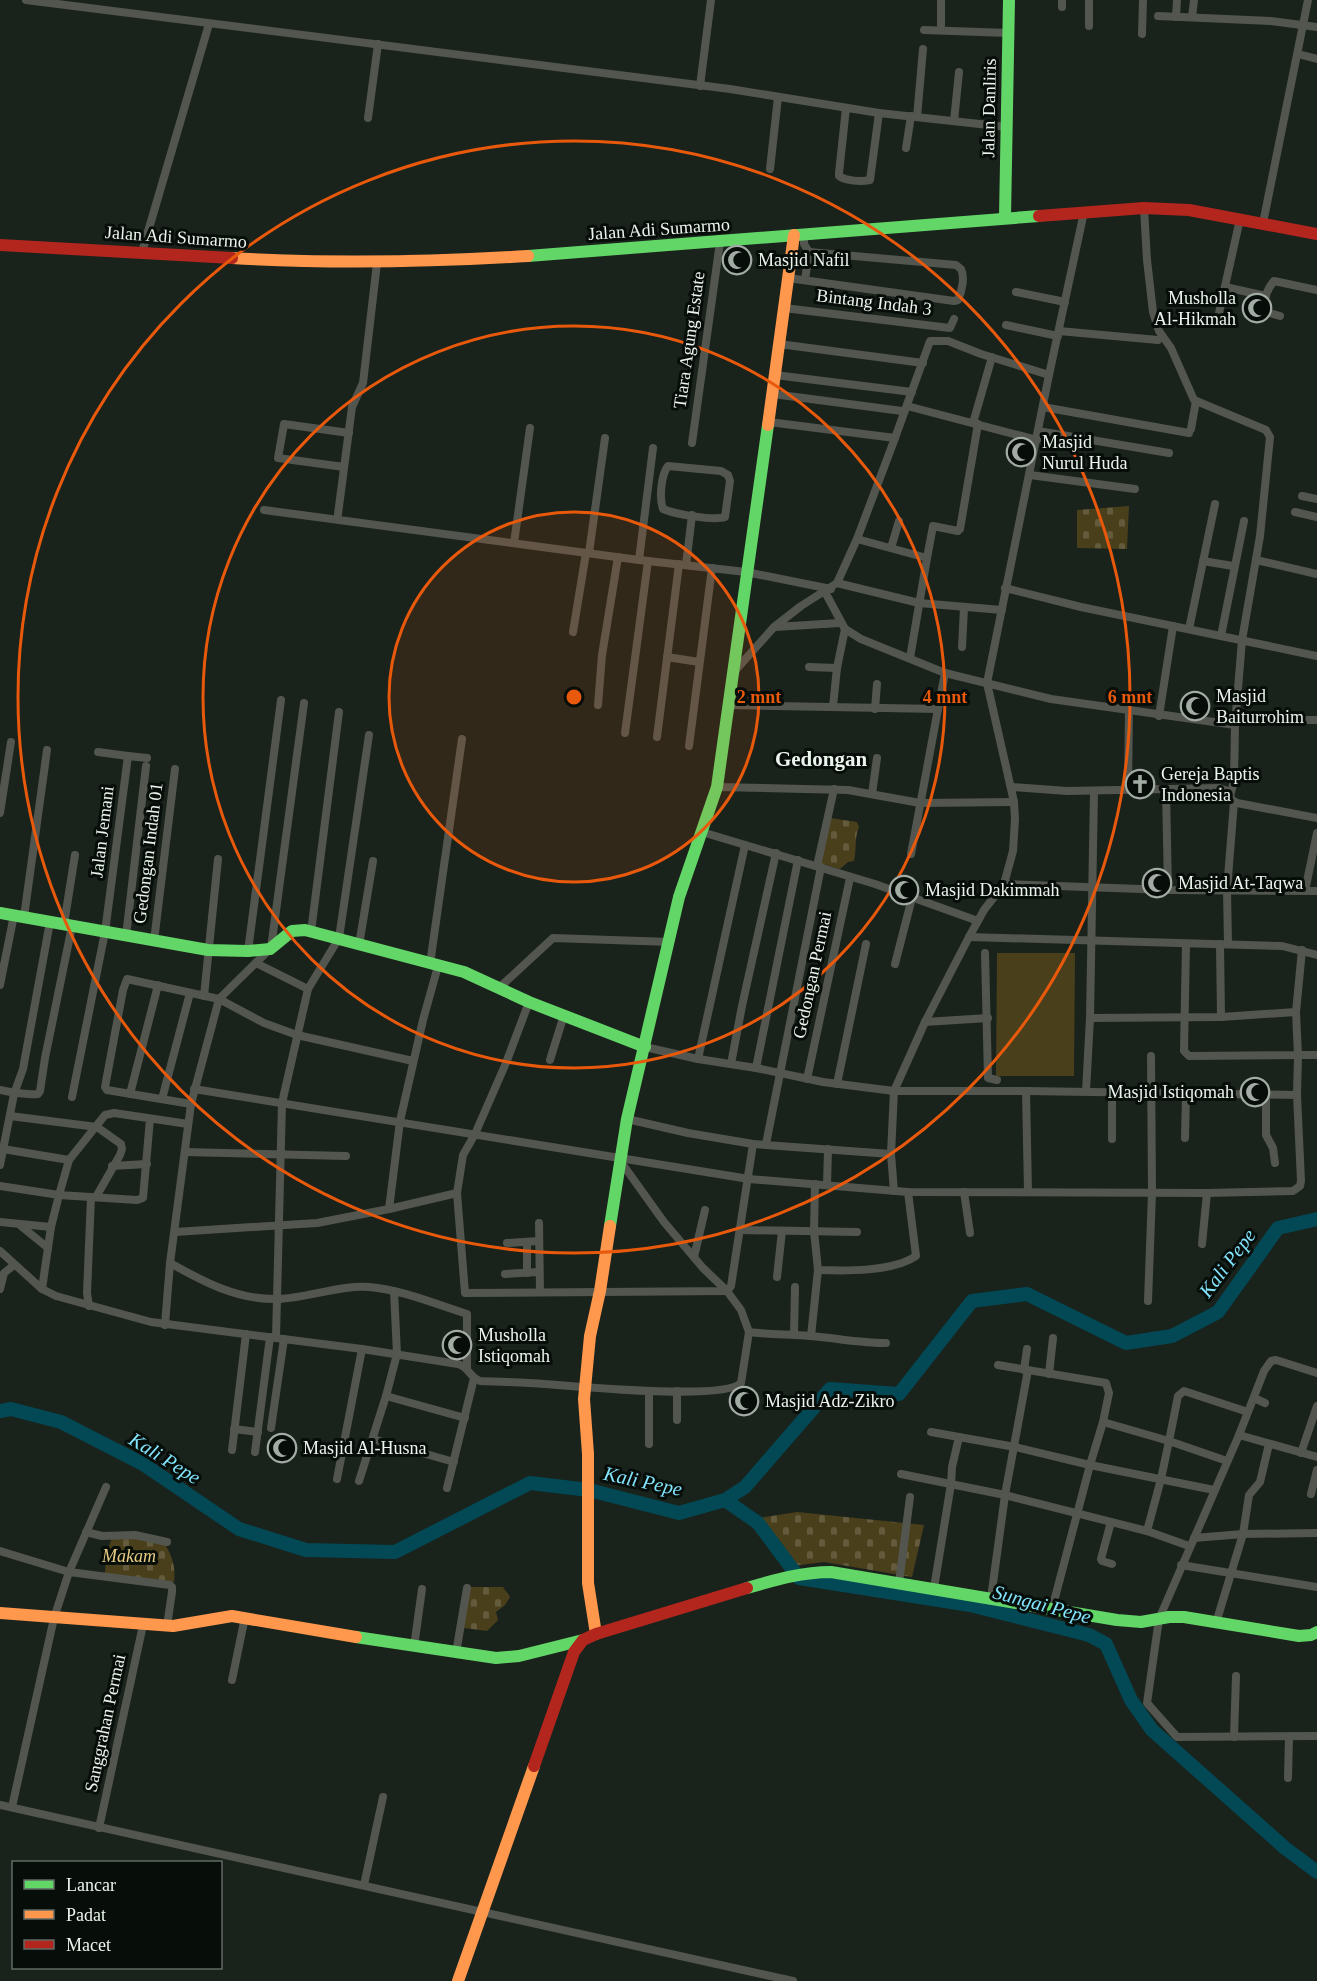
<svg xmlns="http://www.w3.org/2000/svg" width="1317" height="1981" viewBox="0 0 1317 1981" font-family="'Times New Roman',serif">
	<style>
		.grass { fill: #4a3f1b }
		.cemetery { fill: url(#cemetery-stones) }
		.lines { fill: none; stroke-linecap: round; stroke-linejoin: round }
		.river { stroke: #024955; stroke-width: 14 }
		.street { stroke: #53564f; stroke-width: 8 }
		.fast { stroke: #63d668; stroke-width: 12 }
		.slow { stroke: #ff974d; stroke-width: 12 }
		.jam { stroke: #b3261e; stroke-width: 12 }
		.ring { fill: none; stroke: #e8590c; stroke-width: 3 }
		.labels { text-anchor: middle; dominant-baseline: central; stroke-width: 6; stroke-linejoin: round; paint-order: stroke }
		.street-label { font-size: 18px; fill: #ebf5ed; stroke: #070d09 }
		.poi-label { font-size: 18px; fill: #ebf5ed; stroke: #070d09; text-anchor: start }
		.park-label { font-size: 18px; font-style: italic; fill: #e8cc82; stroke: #070d09 }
		.water-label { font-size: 20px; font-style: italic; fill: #82e5fd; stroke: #070d09 }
		.quarter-label { font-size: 21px; font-weight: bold; fill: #ebf5ed; stroke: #070d09 }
		.centre { fill: #e8590c; stroke: #070d09; stroke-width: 3 }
		.ring-label { font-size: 18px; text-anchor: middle; font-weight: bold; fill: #e8590c; stroke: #070d09; stroke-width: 6; stroke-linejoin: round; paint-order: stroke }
	</style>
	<defs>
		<pattern id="cemetery-stones" width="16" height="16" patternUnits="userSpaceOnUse" patternTransform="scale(1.5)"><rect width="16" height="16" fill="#4a3f1b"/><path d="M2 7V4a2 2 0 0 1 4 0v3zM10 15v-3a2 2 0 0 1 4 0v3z" fill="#645b3c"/></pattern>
	</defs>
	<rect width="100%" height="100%" fill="#1a221c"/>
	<path class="grass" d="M997,953h78l-1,123h-78z"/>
	<g class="cemetery">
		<path d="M1129,506l-2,43 -50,-1v-38z"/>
		<path d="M830,818l27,4 2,5c-5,12 -2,21 -5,34l-6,1 -8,7 -21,-6z"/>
		<path d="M797,1512l127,13 -12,52 -88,-15 -31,4 -35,-48z"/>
		<path d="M122,1536l42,7c8,12 12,24 10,39l-69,-9 1,-19 6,-16z"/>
		<path d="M469,1587h34l7,10 -5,8 -9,7 2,8 -11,11 -23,-3z"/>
	</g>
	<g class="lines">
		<g class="river">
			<path d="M0,1411l11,-2 50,13 82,42 96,65 67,21 89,2 135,-69 59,7 90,23 46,-13 20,-13 85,-98 69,5 73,-93 55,-7 99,49 46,-7 46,-24 60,-84 39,-9"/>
			<path d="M725,1500l33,23 41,55 171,27 119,30 17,9 25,56 21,30 133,118 32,24"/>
		</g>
		<g class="street">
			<path d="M26,0l704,89 149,24 128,14"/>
			<path d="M1062,7v-7"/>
			<path d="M1158,16l113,5 46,6"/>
			<path d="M1176,17l1,-17"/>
			<path d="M1192,17l2,-17"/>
			<path d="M941,25v-25"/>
			<path d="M1089,26v-26"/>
			<path d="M924,30l84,3"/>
			<path d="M1142,34l1,-34"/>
			<path d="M1298,54l19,5"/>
			<path d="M700,86l11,-86"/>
			<path d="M846,108l-7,65v3c7,5 22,6 31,4l9,-67"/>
			<path d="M917,117l6,-68"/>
			<path d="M368,118l10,-74"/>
			<path d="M954,121l5,-49"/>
			<path d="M906,148l5,-32"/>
			<path d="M770,169l8,-72"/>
			<path d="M1144,208l3,52 6,52 6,19 12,17 23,52 72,30 4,7 -10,99 -18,104 -7,85"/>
			<path d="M1263,223l45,-223"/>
			<path d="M804,234v10l5,8"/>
			<path d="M142,252l67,-228"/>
			<path d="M788,278l166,23 4,-1c4,-9 7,-23 3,-31l-5,-4 -147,-13 -4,28"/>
			<path d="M1225,287l41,9"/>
			<path d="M1016,292l49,10"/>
			<path d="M784,308l166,20 4,-9"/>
			<path d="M1280,316l-14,-4c-4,-10 1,-23 8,-31l43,9"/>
			<path d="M1217,322l23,-103"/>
			<path d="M1006,325l52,11"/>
			<path d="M1059,331l99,9"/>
			<path d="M779,344l144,19"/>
			<path d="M775,375l137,17"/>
			<path d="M773,394l129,17"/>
			<path d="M907,406l130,34"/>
			<path d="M1043,407l146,26"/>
			<path d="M769,422l126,16"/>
			<path d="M973,423l19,-66"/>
			<path d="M1191,429l5,-28"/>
			<path d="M1038,431l131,22"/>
			<path d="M692,443l28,-201"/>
			<path d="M668,466l53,5 7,4 2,6 -5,36c-12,4 -50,-3 -62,-8 -4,-11 -2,-34 5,-43z"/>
			<path d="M344,467l-66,-9 6,-34 65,9"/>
			<path d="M1030,475l105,14"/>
			<path d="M1302,496l15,3"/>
			<path d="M264,510l375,50 107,12 85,17"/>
			<path d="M1295,512l22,5"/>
			<path d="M338,514l14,-107 11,-24 14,-120"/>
			<path d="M857,539l70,19 -17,100"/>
			<path d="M514,543l16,-115"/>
			<path d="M891,548l8,-27"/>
			<path d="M589,553l16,-115"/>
			<path d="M927,558l6,-32 25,5 2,-2 18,-105"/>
			<path d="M639,560l14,-112"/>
			<path d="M1256,560l61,14"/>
			<path d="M1203,561l30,5"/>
			<path d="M686,565l6,-50"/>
			<path d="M837,583l82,20 83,7"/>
			<path d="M1005,588l76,19 236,49"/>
			<path d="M825,592l20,37 16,10 84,34 106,26 184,26 -1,56 -4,15"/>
			<path d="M775,627l65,-4"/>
			<path d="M1189,629l26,-125"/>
			<path d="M573,632l13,-79"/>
			<path d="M1221,636l23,-115"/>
			<path d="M962,647l2,-39"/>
			<path d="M667,657l32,5"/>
			<path d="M809,667l28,1"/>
			<path d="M733,673l41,-46 27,-21 36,-23 20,-44 38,-101 35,-97h18l33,13 68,21"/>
			<path d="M598,705l4,-50 16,-98"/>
			<path d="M729,705l209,4 7,-36"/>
			<path d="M833,706l4,-38 8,-39"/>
			<path d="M875,709l2,-25"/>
			<path d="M1159,716l14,-90"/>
			<path d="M1236,720h81"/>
			<path d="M625,733l23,-172"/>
			<path d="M657,737l22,-173"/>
			<path d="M689,746l23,-178"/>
			<path d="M98,752l30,4"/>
			<path d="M717,787l131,3 72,13 94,-1"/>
			<path d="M1011,787l56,4 152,-3 9,3 4,9 5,3 80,15"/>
			<path d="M1128,789l1,-78"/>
			<path d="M1166,790l2,100"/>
			<path d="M872,794l5,-36"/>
			<path d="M0,813l11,-71"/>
			<path d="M702,832l173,52 103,37"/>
			<path d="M911,854l27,-145"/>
			<path d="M817,866l17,-77"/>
			<path d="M1004,884l164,6 149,1"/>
			<path d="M1305,891l12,-58"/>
			<path d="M24,917l23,-167"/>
			<path d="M64,924l11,-69"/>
			<path d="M311,932l28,-220"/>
			<path d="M126,936l20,-170"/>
			<path d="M969,937l313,9 35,9"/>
			<path d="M154,941l21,-172"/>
			<path d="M1186,944l-2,107 5,5 109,-1 -2,-43 6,-62"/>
			<path d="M1220,944l1,73"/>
			<path d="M1228,944l-1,-54 7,-88"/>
			<path d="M359,945l14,-84"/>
			<path d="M271,948l33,-245"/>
			<path d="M248,951l33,-251"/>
			<path d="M985,953l3,125 9,2"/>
			<path d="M256,963l52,26"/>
			<path d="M430,964l32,-225"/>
			<path d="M895,964l17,-66"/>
			<path d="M0,985l14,-70"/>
			<path d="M499,988l54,-50 117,4"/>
			<path d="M204,996l14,-137"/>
			<path d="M529,1002l-23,61 -31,71 -12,21 -6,38 8,100 262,-2 4,-5 22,-142"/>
			<path d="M1090,1018l131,-1 75,-5"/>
			<path d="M925,1022l63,-4"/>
			<path d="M645,1047l53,12 58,9 67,14 71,9h132l271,4 1,-40h19"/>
			<path d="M698,1059l47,-214"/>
			<path d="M550,1060l14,-45"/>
			<path d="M731,1064l11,-58 34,-153"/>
			<path d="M756,1068l42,-208"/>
			<path d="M807,1079l43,-201"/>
			<path d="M837,1084l29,-140"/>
			<path d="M194,1089l555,90 159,13 299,1 86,-2 7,-5 1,-5 -4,-86"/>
			<path d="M0,1090c13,3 25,5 38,4l2,-3 5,-33 27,-132"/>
			<path d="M1026,1091l2,101"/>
			<path d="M1086,1091l4,-73 4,-227"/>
			<path d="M130,1094l28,-109"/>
			<path d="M1266,1095v40l7,13 2,15"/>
			<path d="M72,1097l33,-165 23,-176 19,2"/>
			<path d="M162,1099l28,-106"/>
			<path d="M191,1104l-84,-14 -2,-3 18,-97 4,-11 92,20 45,24 33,12 116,26"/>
			<path d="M10,1116l87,11 24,17 1,5 -2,6 -24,42"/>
			<path d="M150,1119l-7,79 -6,2 -78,-5 10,-35 36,-45 9,-2 74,11"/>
			<path d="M627,1119l61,14 65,11 138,10"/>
			<path d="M1185,1138l1,-45"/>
			<path d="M1112,1139v-47"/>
			<path d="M766,1144l55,-277"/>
			<path d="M3,1149l66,11"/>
			<path d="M185,1152l161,4"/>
			<path d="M621,1162l43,60 39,46 24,23 14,19 8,22c21,3 41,2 61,4 26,2 50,7 76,7"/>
			<path d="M0,1165l14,-71 9,-25 27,-147"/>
			<path d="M112,1166l35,-2"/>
			<path d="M815,1184l-1,47 4,39c27,1 75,2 98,-14l-8,-64"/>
			<path d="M827,1185l1,-36"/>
			<path d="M0,1186l59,9 -8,32 -51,-5"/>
			<path d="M894,1191l-3,-37 3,-63 31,-69 44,-85 15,-27 20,-26 9,-33 2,-32 -1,-17 -27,-119 62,-308 35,-163"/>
			<path d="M964,1192l6,41"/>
			<path d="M389,1209l11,-88 23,-101 15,-54"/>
			<path d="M539,1223l1,69"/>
			<path d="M21,1226l27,22"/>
			<path d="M741,1230l116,2"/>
			<path d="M175,1232l142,-9 72,-14 68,-16"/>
			<path d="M527,1242v31"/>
			<path d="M507,1243l32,-2"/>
			<path d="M1202,1244l5,-51"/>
			<path d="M0,1251l42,38 14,7 95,26 211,27 96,15c11,3 12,14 22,17 22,1 43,1 65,3 31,2 178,17 196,-1l8,-51"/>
			<path d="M694,1257l11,-47"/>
			<path d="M170,1263c34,19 67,37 108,36 30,-1 61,-14 91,-12 34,3 66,17 98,27v54"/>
			<path d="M505,1274l34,-2"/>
			<path d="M777,1277l5,-46"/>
			<path d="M0,1289l4,-16 10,-8"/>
			<path d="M42,1289l9,-62"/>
			<path d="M1148,1301l4,-108 -1,-137"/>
			<path d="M89,1306l-2,-13 4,-96"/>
			<path d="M165,1325l5,-62 21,-159 28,-105 51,-50"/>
			<path d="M794,1335l1,-48"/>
			<path d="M811,1336l7,-66"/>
			<path d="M276,1338l6,-235 26,-114 31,-51 30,-203"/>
			<path d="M998,1365l108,18 3,10 -6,29 66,19 -8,38 -14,52"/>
			<path d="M1024,1370l3,-21"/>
			<path d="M1028,1370l-23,125 142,36 42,15"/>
			<path d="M1317,1373l-41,-13 -5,1 -7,10 -25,64 -80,184 -12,84 30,34 140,-1"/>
			<path d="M1049,1374l4,-36"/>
			<path d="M386,1396l79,22"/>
			<path d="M1254,1398l11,5"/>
			<path d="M677,1420v-29"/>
			<path d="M1103,1422l-13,43 124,25"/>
			<path d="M271,1428l13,-89"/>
			<path d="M234,1429l24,3"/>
			<path d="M931,1432l28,5"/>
			<path d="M1239,1435l78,22"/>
			<path d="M373,1439l81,23"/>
			<path d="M649,1444v-52"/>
			<path d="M232,1450l14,-116"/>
			<path d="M255,1452l15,-115"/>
			<path d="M1301,1453l16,-47"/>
			<path d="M1227,1461l-58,-20 9,-45 6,-5 64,21"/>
			<path d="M901,1474l104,21 -14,103"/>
			<path d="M337,1479l25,-130"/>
			<path d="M359,1481l27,-85 11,-42 -3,-63"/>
			<path d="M447,1488l27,-110"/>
			<path d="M1311,1494l6,-24"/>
			<path d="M1111,1522l-10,37 1,2 10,3"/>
			<path d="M86,1532l16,4 33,-1 32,7"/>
			<path d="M1194,1538l49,-4 74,-1"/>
			<path d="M0,1551l69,21 101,13 2,2v5l-5,34"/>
			<path d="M1181,1565l136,22"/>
			<path d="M899,1583l11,-86"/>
			<path d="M934,1588l17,-104 1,-17 7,-30 56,10 75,18 -38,144"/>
			<path d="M1216,1623l27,-89 6,-39 11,-13 9,-38"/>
			<path d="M414,1647l8,-58"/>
			<path d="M456,1653l11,-65"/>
			<path d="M232,1680l13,-63"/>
			<path d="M1234,1737l2,-61"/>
			<path d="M1288,1778l1,-41"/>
			<path d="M0,1805l793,176"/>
			<path d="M12,1807l42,-189 15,-46 37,-85"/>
			<path d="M99,1828l44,-203"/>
			<path d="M364,1885l19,-88"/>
		</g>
		<g class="fast">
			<path d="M1005,217l4,-217"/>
			<path d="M528,256l511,-40"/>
			<path d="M0,913l208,37 40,1 22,-2 22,-18 13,-1 159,42 65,30 116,45"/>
			<path d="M610,1226l17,-107 52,-222 38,-110 51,-362"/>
			<path d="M747,1588c28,-8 55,-16 84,-16l286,48 24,2 28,-5h15l115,19 12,-1 6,-3"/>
			<path d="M356,1637l140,21 23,-2 64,-16"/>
		</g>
		<g class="slow">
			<path d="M232,258c99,6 197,4 296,-2"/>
			<path d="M768,425l26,-190"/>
			<path d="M0,1613l173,13 59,-10 124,21"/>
			<path d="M596,1634l-8,-51v-129l-4,-55 6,-63 10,-45 10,-65"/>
			<path d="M458,1981l76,-215"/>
		</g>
		<g class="jam">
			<path d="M1039,216l105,-8 45,2 128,24"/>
			<path d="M0,245l232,13"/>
			<path d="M534,1766l40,-114 9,-12 13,-6 151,-46"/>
		</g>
	</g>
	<circle cx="574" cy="697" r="185" fill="#e8590c" fill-opacity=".12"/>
	<g class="ring">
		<circle cx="574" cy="697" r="185"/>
		<circle cx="574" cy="697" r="371"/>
		<circle cx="574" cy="697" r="556"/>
	</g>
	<defs>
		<g id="mosque-ring" transform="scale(1.5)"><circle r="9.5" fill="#070d09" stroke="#a2aba4" stroke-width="1.5"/><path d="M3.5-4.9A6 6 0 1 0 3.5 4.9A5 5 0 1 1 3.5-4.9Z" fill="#a2aba4"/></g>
		<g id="church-ring" transform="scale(1.5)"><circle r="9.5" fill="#070d09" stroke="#a2aba4" stroke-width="1.5"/><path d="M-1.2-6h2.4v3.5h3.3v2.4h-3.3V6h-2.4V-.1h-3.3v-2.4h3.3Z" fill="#a2aba4"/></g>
	</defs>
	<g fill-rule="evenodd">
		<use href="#mosque-ring" x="737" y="260"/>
		<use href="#mosque-ring" x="1257" y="308"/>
		<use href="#mosque-ring" x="1021" y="452"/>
		<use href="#mosque-ring" x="1195" y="706"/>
		<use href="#church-ring" x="1140" y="784"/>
		<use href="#mosque-ring" x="1157" y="883"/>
		<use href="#mosque-ring" x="904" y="890"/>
		<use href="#mosque-ring" x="1255" y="1092"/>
		<use href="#mosque-ring" x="457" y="1345"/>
		<use href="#mosque-ring" x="744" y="1401"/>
		<use href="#mosque-ring" x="282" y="1448"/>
	</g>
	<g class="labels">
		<g class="street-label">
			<text transform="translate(989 108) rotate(-89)">Jalan Danliris</text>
			<text transform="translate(659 229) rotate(-4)">Jalan Adi Sumarmo</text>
			<text transform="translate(176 237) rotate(4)">Jalan Adi Sumarmo</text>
			<text transform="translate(874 302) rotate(7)">Bintang Indah 3</text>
			<text transform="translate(689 340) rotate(-82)">Tiara Agung Estate</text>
			<text transform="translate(102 832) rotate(-83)">Jalan Jemani</text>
			<text transform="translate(148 853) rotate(-83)">Gedongan Indah 01</text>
			<text transform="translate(812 975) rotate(-78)">Gedongan Permai</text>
			<text transform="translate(105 1723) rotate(-78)">Sanggrahan Permai</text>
		</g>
		<g class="poi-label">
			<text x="758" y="260">Masjid Nafil</text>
			<text x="1236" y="298" text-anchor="end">Musholla<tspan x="1236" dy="21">Al-Hikmah</tspan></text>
			<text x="1042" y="442">Masjid<tspan x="1042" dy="21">Nurul Huda</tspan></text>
			<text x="1216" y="696">Masjid<tspan x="1216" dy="21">Baiturrohim</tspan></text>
			<text x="1161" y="774">Gereja Baptis<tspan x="1161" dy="21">Indonesia</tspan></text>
			<text x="1178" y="883">Masjid At-Taqwa</text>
			<text x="925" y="890">Masjid Dakimmah</text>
			<text x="1234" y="1092" text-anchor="end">Masjid Istiqomah</text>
			<text x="478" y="1335">Musholla<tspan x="478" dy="21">Istiqomah</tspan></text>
			<text x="765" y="1401">Masjid Adz-Zikro</text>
			<text x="303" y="1448">Masjid Al-Husna</text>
		</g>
		<g class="park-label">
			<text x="129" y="1556">Makam</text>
		</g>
		<g class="water-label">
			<text transform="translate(1227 1263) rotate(-53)">Kali Pepe</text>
			<text transform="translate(165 1458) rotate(32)">Kali Pepe</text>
			<text transform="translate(643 1481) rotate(12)">Kali Pepe</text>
			<text transform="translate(1042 1604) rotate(15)">Sungai Pepe</text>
		</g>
		<g class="quarter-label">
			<text x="821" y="759">Gedongan</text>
		</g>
	</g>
	<circle cx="574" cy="697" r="9" class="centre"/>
	<g class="ring-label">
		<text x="759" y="703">2 mnt</text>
		<text x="945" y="703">4 mnt</text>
		<text x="1130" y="703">6 mnt</text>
	</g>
	<rect x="12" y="1861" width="210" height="108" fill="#070d09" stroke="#626a64" stroke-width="1.5"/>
	<rect x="24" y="1880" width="30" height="9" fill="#63d668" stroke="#626a64" stroke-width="1.5"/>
	<text x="66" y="1891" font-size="18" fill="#ebf5ed">Lancar</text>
	<rect x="24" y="1910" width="30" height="9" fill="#ff974d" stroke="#626a64" stroke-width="1.5"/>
	<text x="66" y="1921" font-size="18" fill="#ebf5ed">Padat</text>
	<rect x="24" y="1940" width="30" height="9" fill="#b3261e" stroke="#626a64" stroke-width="1.5"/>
	<text x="66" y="1951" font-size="18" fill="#ebf5ed">Macet</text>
</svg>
